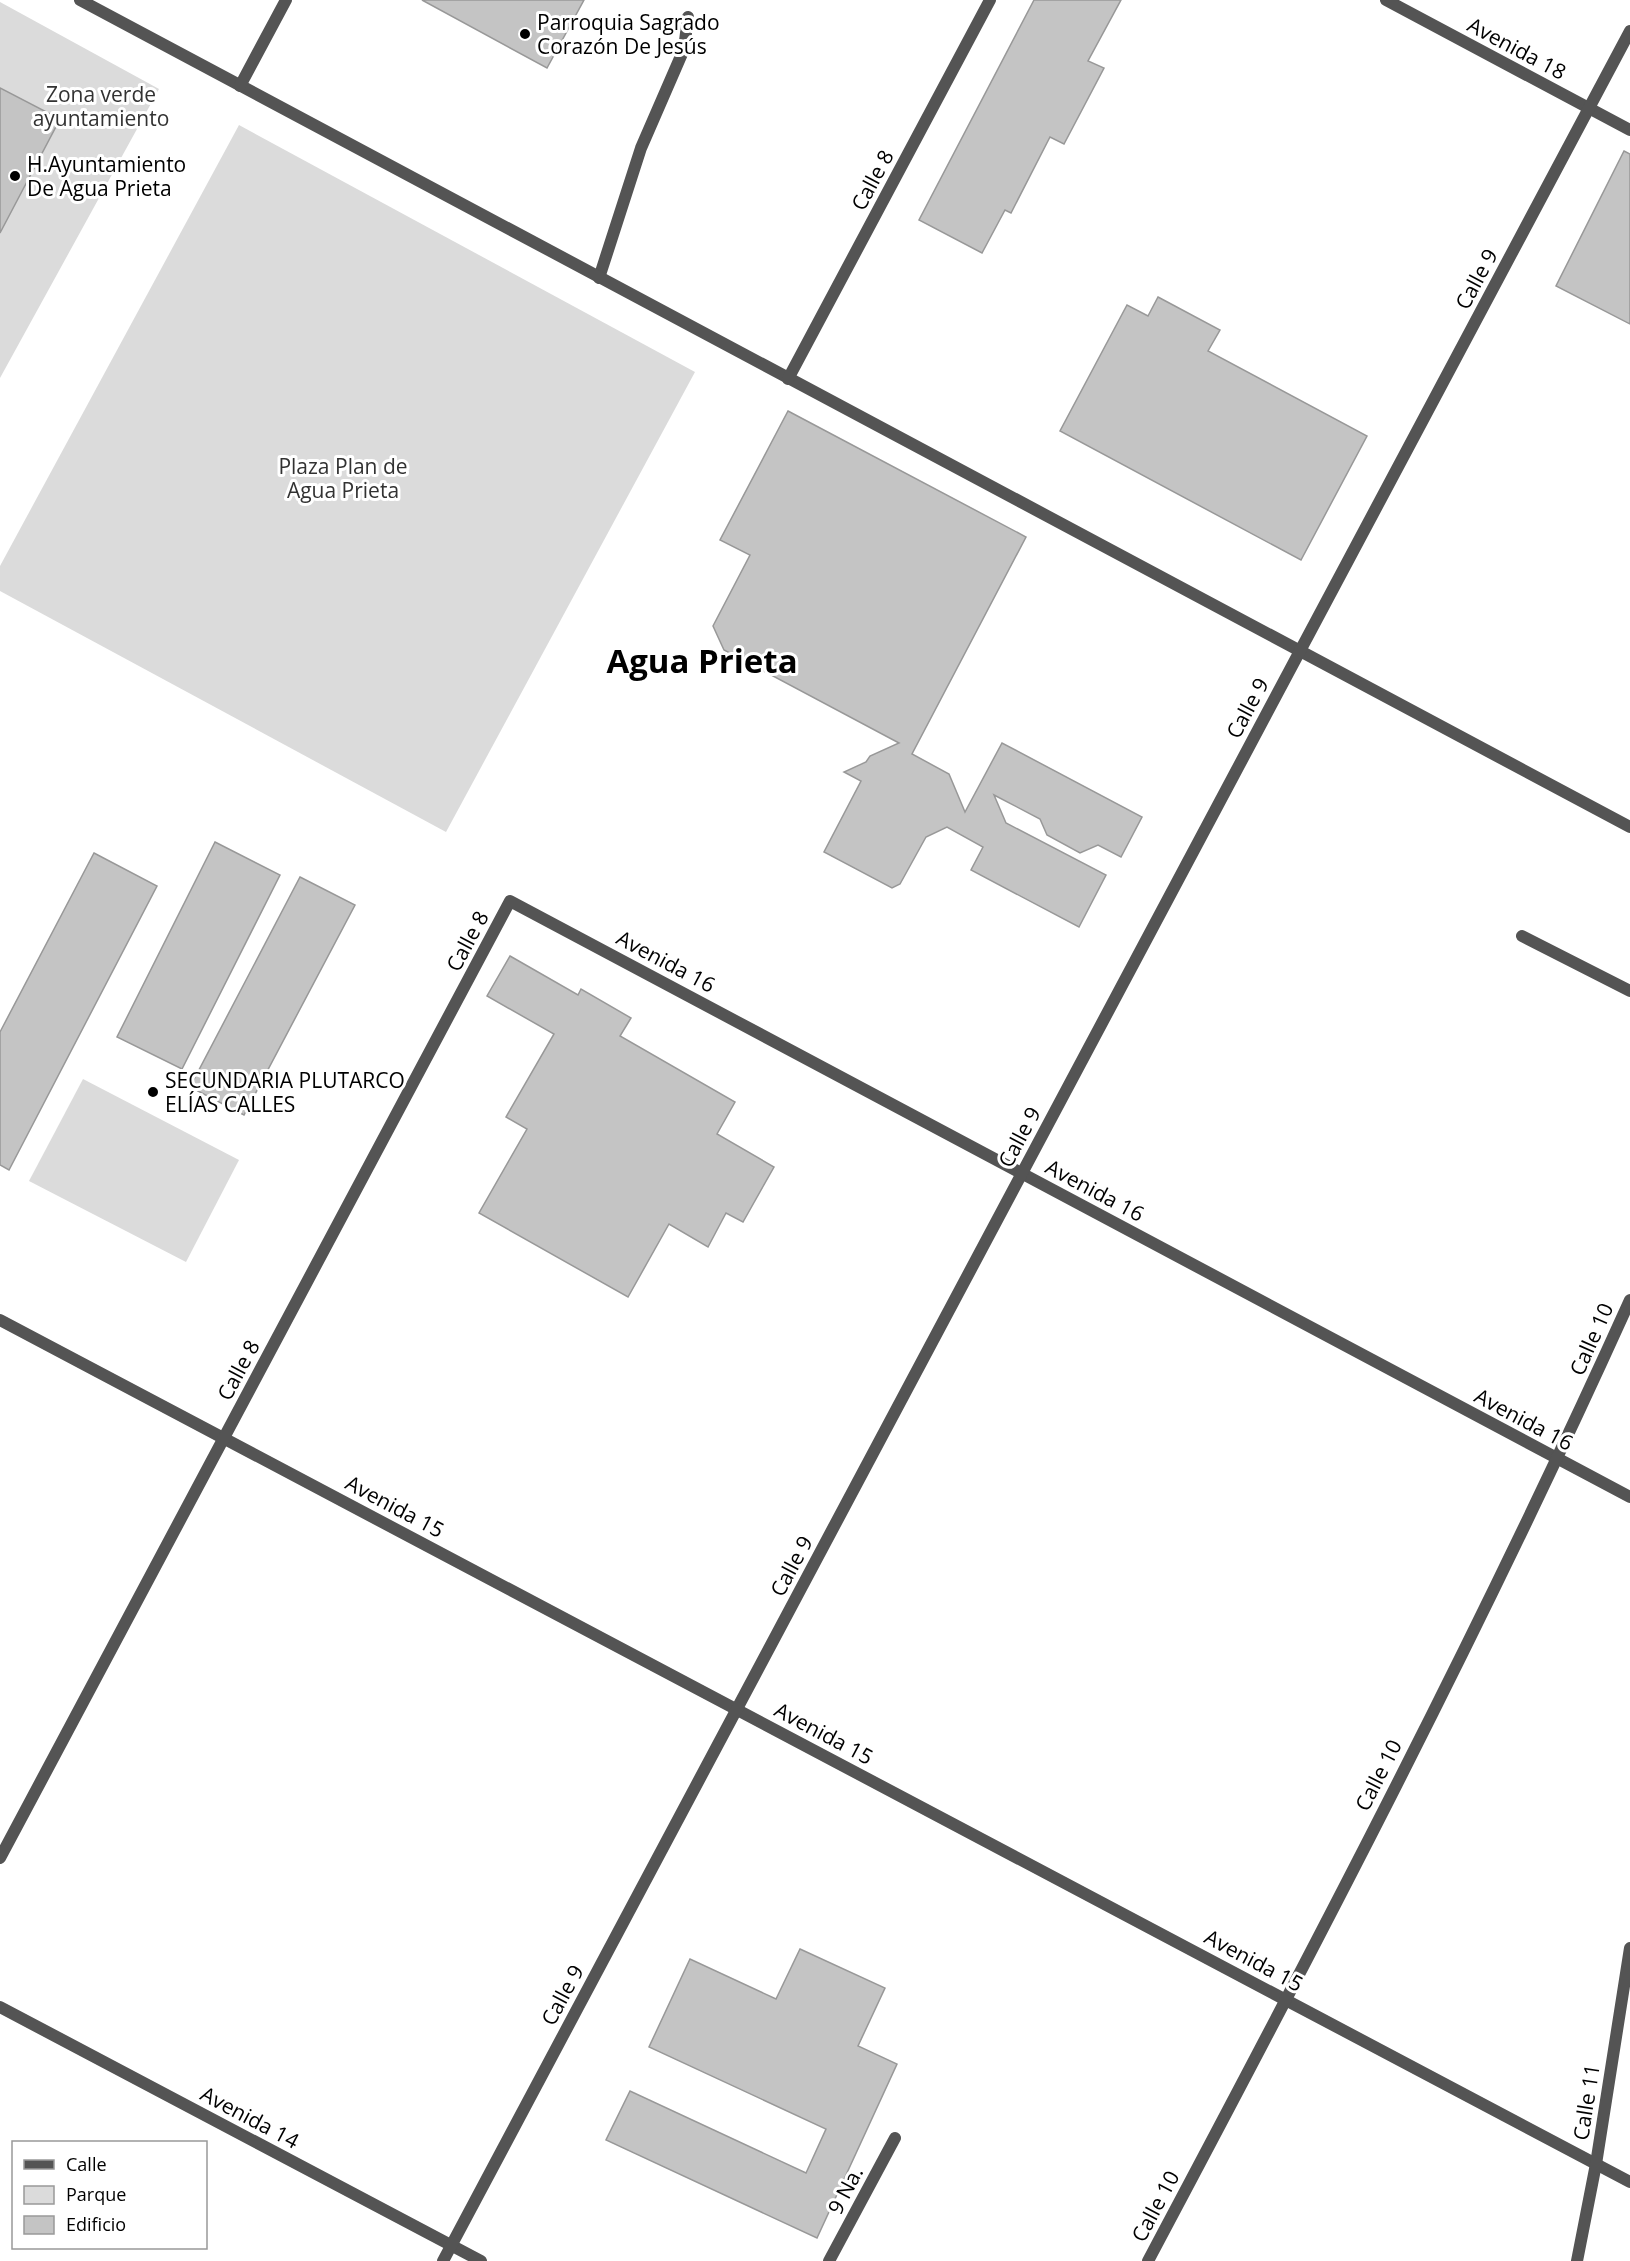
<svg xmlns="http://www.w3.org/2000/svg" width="1630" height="2261" viewBox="0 0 1630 2261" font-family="'Open Sans',sans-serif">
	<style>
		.green { fill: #dbdbdb }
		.building { fill: #c4c4c4; stroke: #989898; stroke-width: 1.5 }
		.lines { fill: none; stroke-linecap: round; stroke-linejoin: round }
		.service { stroke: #545454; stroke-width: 12 }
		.minor { stroke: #545454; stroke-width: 12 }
		.tertiary { stroke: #545454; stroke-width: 12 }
		.poi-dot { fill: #000; stroke: #fff; stroke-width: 2 }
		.labels { text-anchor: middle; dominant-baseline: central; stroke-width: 6; stroke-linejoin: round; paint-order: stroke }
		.poi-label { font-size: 21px; fill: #000; stroke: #fff; text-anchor: start }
		.street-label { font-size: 21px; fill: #000; stroke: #fff }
		.park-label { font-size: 21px; fill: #323232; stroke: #fff }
		.town-label { font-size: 33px; font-weight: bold; fill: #000; stroke: #fff }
	</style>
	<rect width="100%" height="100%" fill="#fff"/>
	<g class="green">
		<path d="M0,2l159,87 -159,289v-145l60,-114 -60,-31z"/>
		<path d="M239,125l456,247 -249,460 -446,-241v-25z"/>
		<path d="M83,1079l156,81 -53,102 -157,-81z"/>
	</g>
	<g class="building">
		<path d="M422,0h162l-37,68z"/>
		<path d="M1034,0h87l-33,61 16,7 -40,76 -14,-7 -39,76 -6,-3 -23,43 -63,-33z"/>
		<path d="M0,88l60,31 -60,114z"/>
		<path d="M1624,151l6,3v170l-74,-38z"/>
		<path d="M1158,297l62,33 -12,21 159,85 -66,124 -241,-129 67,-126 21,11z"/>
		<path d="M788,411l238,126 -114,217 37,20 16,38 37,-69 140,74 -21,40 -23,-12 -18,8 -33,-18 -7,-16 -46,-24 12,28 100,52 -27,52 -108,-57 12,-23 -36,-20 -21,10 -26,47 -8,4 -68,-36 37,-71 -17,-9 22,-10 4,-6 29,-13 -175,-93 -11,-24 37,-71 -30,-15z"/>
		<path d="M215,842l65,33 -98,194 -65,-32z"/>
		<path d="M94,853l63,33 -148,284 -9,-5v-133z"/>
		<path d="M300,877l55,28 -111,210 -54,-28z"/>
		<path d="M510,956l68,39 3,-6 50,29 -11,18 115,66 -18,32 57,33 -31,55 -17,-9 -18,34 -39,-23 -41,73 -149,-84 48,-84 -21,-12 48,-83 -67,-38z"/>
		<path d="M800,1949l85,39 -27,58 39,18 -80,174 -211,-98 24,-49 176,82 20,-44 -177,-82 41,-88 86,40z"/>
	</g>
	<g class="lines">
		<g class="service">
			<path d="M599,278l42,-130 43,-99 4,-32"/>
			<path d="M829,2261l66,-123"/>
		</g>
		<g class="minor">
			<path d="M80,0l1550,827"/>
			<path d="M1386,0l244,130"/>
			<path d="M788,379l202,-379"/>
			<path d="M1522,936l108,55"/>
			<path d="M0,1320l1630,862"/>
			<path d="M0,1858l510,-957 1120,596"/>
			<path d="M0,2007l481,254"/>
			<path d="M443,2261l1187,-2230"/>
			<path d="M1148,2261c168,-316 335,-635 482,-961"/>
			<path d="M1577,2261l19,-97 34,-216"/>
		</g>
		<path class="tertiary" d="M240,86l46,-86"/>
	</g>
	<g class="poi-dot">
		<circle cx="525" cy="34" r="6"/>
		<circle cx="15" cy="176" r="6"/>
		<circle cx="153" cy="1092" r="6"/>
	</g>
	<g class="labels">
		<g class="poi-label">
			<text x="537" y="22">Parroquia Sagrado<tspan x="537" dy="24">Corazón De Jesús</tspan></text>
			<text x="27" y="164">H.Ayuntamiento<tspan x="27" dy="24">De Agua Prieta</tspan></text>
			<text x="165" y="1080">SECUNDARIA PLUTARCO<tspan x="165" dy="24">ELÍAS CALLES</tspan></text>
		</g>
		<g class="street-label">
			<text transform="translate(1517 48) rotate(28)">Avenida 18</text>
			<text transform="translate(872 180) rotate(-62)">Calle 8</text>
			<text transform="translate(1476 279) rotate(-62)">Calle 9</text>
			<text transform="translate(1247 708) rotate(-62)">Calle 9</text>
			<text transform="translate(467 941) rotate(-62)">Calle 8</text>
			<text transform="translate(666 961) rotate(28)">Avenida 16</text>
			<text transform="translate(1019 1137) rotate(-62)">Calle 9</text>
			<text transform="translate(1095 1190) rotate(28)">Avenida 16</text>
			<text transform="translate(1591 1339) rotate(-66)">Calle 10</text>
			<text transform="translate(238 1370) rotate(-62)">Calle 8</text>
			<text transform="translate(1524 1419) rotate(28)">Avenida 16</text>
			<text transform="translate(395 1506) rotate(28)">Avenida 15</text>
			<text transform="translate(791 1566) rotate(-62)">Calle 9</text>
			<text transform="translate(824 1733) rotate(28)">Avenida 15</text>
			<text transform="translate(1378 1775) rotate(-63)">Calle 10</text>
			<text transform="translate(1254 1960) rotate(28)">Avenida 15</text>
			<text transform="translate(562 1995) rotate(-62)">Calle 9</text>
			<text transform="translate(1586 2102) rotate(-81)">Calle 11</text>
			<text transform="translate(250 2117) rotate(28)">Avenida 14</text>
			<text transform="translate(845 2190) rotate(-62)">9 Na.</text>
			<text transform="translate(1155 2206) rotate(-62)">Calle 10</text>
		</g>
		<g class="park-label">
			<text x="101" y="94">Zona verde<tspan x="101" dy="24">ayuntamiento</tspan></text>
			<text x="343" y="466">Plaza Plan de<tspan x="343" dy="24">Agua Prieta</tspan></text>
		</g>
		<g class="town-label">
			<text x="702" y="660">Agua Prieta</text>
		</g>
	</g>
	<rect x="12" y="2141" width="195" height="108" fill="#ffffff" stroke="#999999" stroke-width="1.5"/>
	<rect x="24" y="2160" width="30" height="9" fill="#545454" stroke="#999999" stroke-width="1.5"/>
	<text x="66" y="2171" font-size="18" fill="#000000">Calle</text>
	<rect x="24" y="2186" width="30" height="18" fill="#dbdbdb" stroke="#999999" stroke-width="1.5"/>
	<text x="66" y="2201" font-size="18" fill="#000000">Parque</text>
	<rect x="24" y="2216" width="30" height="18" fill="#c4c4c4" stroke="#999999" stroke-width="1.5"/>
	<text x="66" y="2231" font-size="18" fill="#000000">Edificio</text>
</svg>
